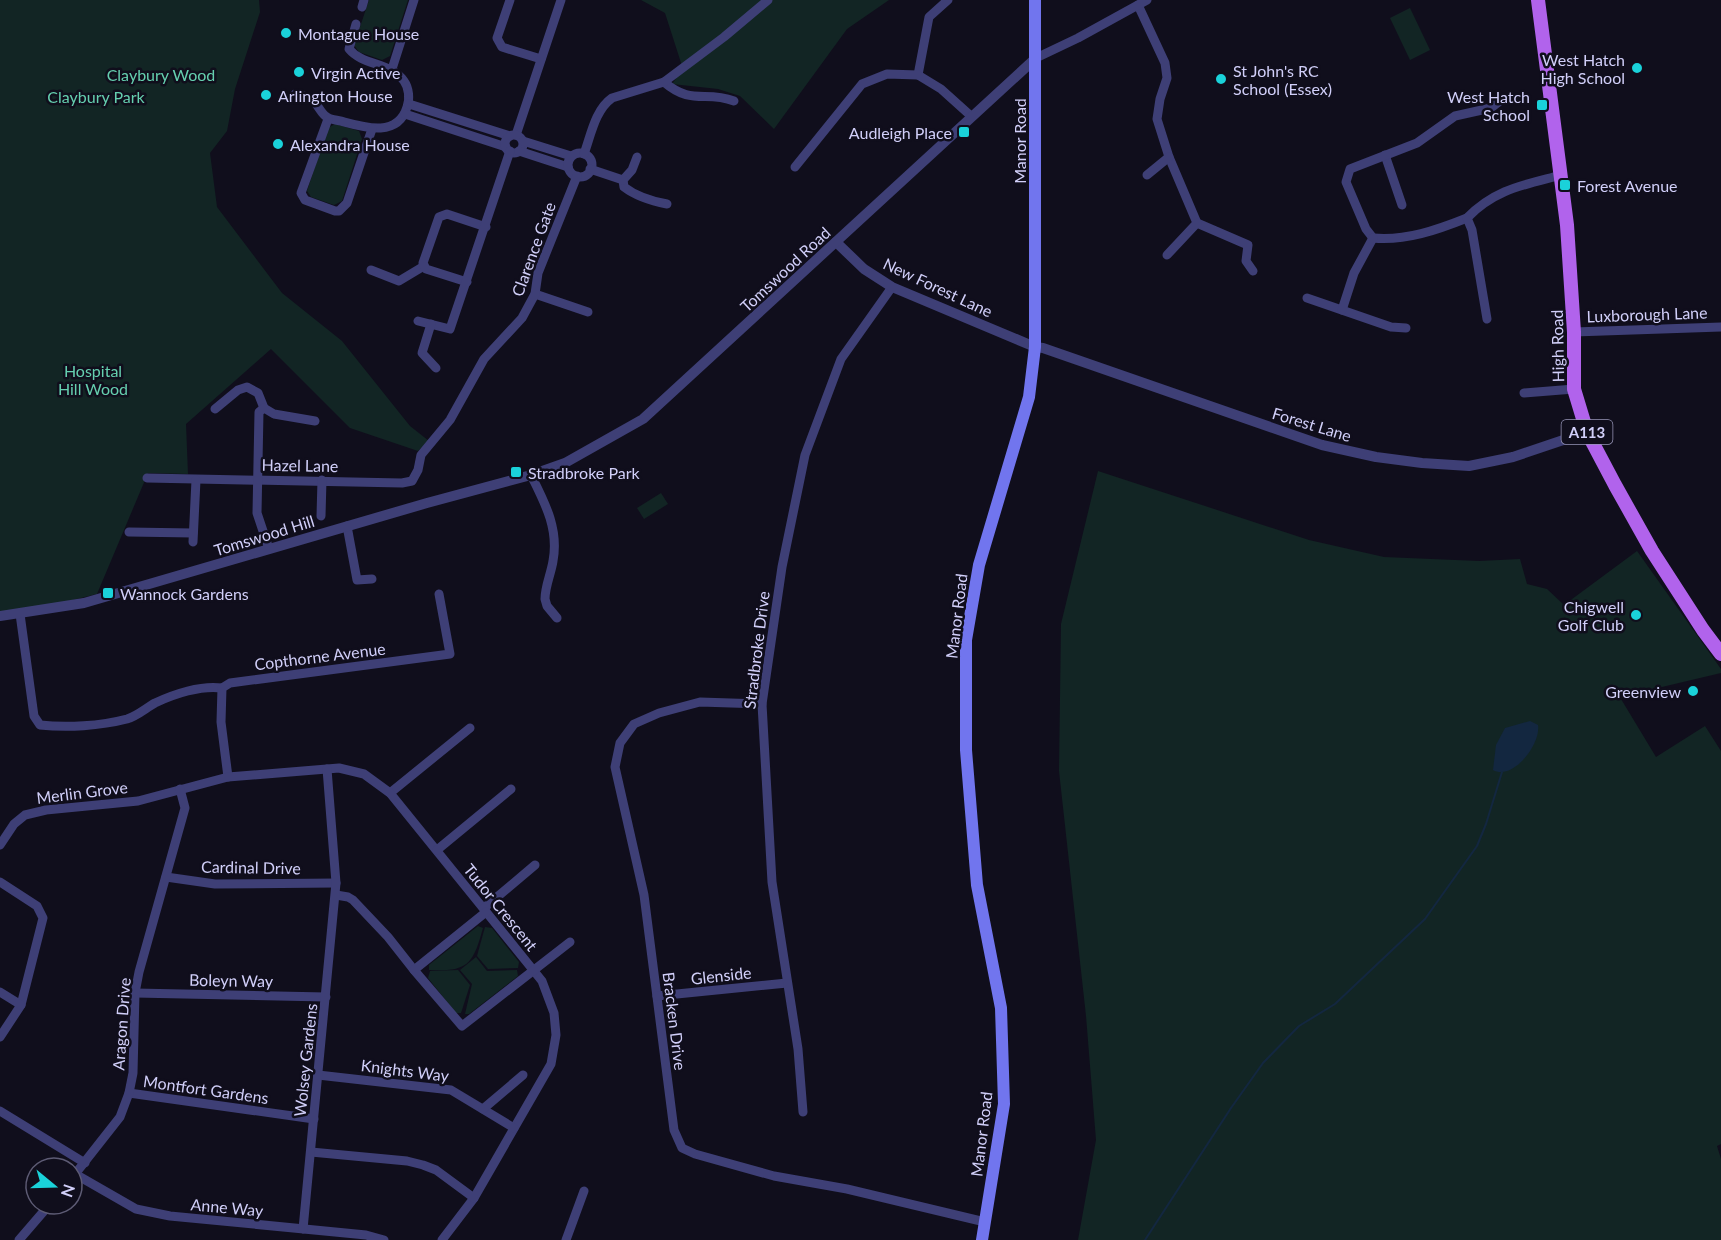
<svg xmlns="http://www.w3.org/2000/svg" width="1721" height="1240" viewBox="0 0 1721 1240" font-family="Lato,sans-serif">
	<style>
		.green { fill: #122524 }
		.water { fill: #132740 }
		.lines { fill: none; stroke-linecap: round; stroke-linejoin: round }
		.stream { stroke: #132740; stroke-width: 2 }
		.minor { stroke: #3e3f76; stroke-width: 9 }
		.tertiary { stroke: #3e3f76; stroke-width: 10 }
		.secondary { stroke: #7175ee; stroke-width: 12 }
		.primary { stroke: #b163ec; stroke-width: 14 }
		.poi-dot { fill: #1ad2da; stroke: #100e1c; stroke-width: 2 }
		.labels { text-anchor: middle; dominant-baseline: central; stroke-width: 5; stroke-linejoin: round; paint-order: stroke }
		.shield { fill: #100e1c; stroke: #9795b7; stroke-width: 1.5 }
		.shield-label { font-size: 15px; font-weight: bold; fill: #d1cff9 }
		.poi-label { font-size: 16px; fill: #d1cff9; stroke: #100e1c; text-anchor: start }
		.park-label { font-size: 16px; fill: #65cfaf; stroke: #100e1c }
		.street-label { font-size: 16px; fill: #d1cff9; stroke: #100e1c }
	</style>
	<rect width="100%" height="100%" fill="#100e1c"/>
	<g class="green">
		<path d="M0,0h259l1,12 -25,77 -8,42 -17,22 7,54 65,86 60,48 68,85 19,15 -11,10 -68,-23 -79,-79 -85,75 2,50 -40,-1 -51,121 -65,16 -32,2z"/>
		<path d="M369,0h39l-18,56 -8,4 -23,-8 -5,-7z"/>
		<path d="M641,0h248l-42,29 -73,100 -34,-33 -22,-7 -46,-5 11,-15 -18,-56z"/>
		<path d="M1410,8l20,42 -20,10 -20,-42z"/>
		<path d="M335,124l24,7 3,8 -20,62 -8,4 -23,-8 -4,-6 21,-63z"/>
		<path d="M1098,471l211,69 75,17 95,4 41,-2 7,25 20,5 17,16 73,-54 84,118v4l-76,18 -2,-2 -22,10 35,58 49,-31 16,25v393l-4,2 4,13v81h-643l18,-100 -10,-124 -27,-245 2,-147z"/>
		<path d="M661,493l7,11 -24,15 -7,-11z"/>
		<path d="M478,926l5,2c-10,36 -15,44 -54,42v-5z"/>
		<path d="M485,927l7,1 27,34 -1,6 -30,1 -11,-13z"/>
		<path d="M476,957l11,14 30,-1 1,6 -49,38h-4l7,-30 -12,-14z"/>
		<path d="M458,970l12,15 -9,28h-5l-28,-35 2,-7z"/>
	</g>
	<path class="water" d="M1530,721l8,4c3,19 -25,56 -45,45l3,-25 9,-17z"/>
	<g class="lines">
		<path class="stream" d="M1145,1240l86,-132 32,-45 36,-37 36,-22 90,-85 52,-73 9,-22 16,-52"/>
		<g class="minor">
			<path d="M510,0l-13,38 5,9 39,12"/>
			<path d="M1138,5l27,58 2,15 -7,21 -3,20 12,38 28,66 51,22 -2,16 7,10"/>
			<path d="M362,7l2,-7"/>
			<path d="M1036,58l42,-20 69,-38"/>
			<path d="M392,69l22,-69"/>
			<path d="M918,75l11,-58 19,-17"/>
			<path d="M664,82c28,24 41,8 70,19"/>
			<path d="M295,94c5,1 13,2 17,6 6,4 9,14 15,17 3,3 12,3 17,5 22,6 54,15 63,-15 3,-8 2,-19 -3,-26 -14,-19 -41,-15 -55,-32l7,-25"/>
			<path d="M409,104l101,32"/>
			<path d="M405,114l101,33"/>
			<path d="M328,119l-27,74 4,7 30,11h4l8,-8 25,-74"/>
			<path d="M516,135l45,-135"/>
			<circle cx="514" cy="144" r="9"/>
			<path d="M523,141l48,15"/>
			<path d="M519,151l49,16"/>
			<circle cx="580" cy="165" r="12"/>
			<path d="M584,154c7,-19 11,-44 28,-56l52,-16 60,-45 44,-37"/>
			<path d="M1385,155l17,50"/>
			<path d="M637,157l-5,13 -9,10 1,7c13,10 27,14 43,17"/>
			<path d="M795,167l67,-83 25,-10 31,1 23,14 30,27"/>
			<path d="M590,169l33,11"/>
			<path d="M1147,175l22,-18"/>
			<path d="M1373,238l-7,-9 -20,-47 4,-13 67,-26 38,-27 36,-8 9,-7"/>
			<path d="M1373,238c33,3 64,-8 94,-20"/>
			<path d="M1167,255l30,-32"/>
			<path d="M371,270l28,11 25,-15"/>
			<path d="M467,282l-41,-13 -3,-6 16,-46 8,-3 39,13"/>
			<path d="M535,294l53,18"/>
			<path d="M1307,298l84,29 15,1"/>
			<path d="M1342,310l12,-37 19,-35"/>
			<path d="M1487,319l-15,-89 -5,-12c28,-29 57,-33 94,-43"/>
			<path d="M418,321l32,8 60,-178"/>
			<path d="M431,324l-9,29 14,15"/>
			<path d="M1574,332l147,-5"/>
			<path d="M1524,393l50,-4"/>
			<path d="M215,409l23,-19 9,-3 11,6 6,15"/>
			<path d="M531,475c14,28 28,54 22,86 -2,13 -8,25 -8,38l2,7 10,12"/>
			<path d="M147,478l255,5 10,-2 6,-11 3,-15 29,-35 34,-61 38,-41 13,-24 3,-21 39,-97"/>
			<path d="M321,516l1,-36"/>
			<path d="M347,526l10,54 15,-1"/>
			<path d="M129,532l64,1"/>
			<path d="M193,542l3,-62"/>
			<path d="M269,549l-12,-36 2,-101 5,-4 10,6 41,7"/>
			<path d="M20,614l14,102 6,9c27,3 60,1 87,-6 10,-3 19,-11 28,-16 19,-9 46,-18 67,-15"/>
			<path d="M762,704l-62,-2 -41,11 -25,11 -14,19 -5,24 29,128 30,235 8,18 13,6 79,22 73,13 138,33"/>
			<path d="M228,777l-7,-55 1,-34 8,-5 220,-29 -11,-60"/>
			<path d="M390,793l80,-65"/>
			<path d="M0,845l14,-21 11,-9 21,-5 92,-9 90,-24 111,-9 25,6 26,19 152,188 12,32 2,22 -5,29 -77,134 -32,42"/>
			<path d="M437,850l74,-61"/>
			<path d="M166,877l49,7 121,-1"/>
			<path d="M0,882l37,24 6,12 -22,87 -21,32"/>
			<path d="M336,895l12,2 5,3 35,37 26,33"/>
			<path d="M484,908l51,-43"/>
			<path d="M486,912l-72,58 48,56 108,-84"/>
			<path d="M0,992l21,13"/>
			<path d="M135,993l191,4"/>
			<path d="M657,996l130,-13"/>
			<path d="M318,1075l133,15 63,38"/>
			<path d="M129,1093l185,26"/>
			<path d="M483,1109l40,-34"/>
			<path d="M0,1111l85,52"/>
			<path d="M803,1112l-5,-63 -26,-167 -10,-178 20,-137 23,-112 36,-96 51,-72"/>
			<path d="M311,1152l96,9 16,4 13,5 38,28"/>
			<path d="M75,1174l61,35 34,7 196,19 18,5"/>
			<path d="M72,1178l48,-61 9,-24 4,-20 2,-80 4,-21 46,-164 -5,-19"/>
			<path d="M303,1229l33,-346 -9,-114"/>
			<path d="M19,1240l31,-36"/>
			<path d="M566,1240l18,-49"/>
		</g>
		<g class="tertiary">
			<path d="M836,242l28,27 28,18 143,60 8,1 279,97 54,12 46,6 47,3 44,-9 74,-25"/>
			<path d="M0,616l84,-13 343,-100 104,-28 34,-12 78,-44 393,-361"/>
		</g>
		<path class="secondary" d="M982,1240l22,-136 -3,-96 -24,-123 -11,-135v-110l13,-75 50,-168 6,-50v-347"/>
		<path class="primary" d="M1538,0l29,225 7,107v57l13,43 28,53 37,66 51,79 18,24"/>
	</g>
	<g class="poi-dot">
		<circle cx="286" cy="33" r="6"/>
		<circle cx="1637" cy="68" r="6"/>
		<circle cx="299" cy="72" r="6"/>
		<circle cx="1221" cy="79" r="6"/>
		<circle cx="266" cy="95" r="6"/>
		<rect x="1536" y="99" width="12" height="12" rx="3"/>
		<rect x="958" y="126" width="12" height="12" rx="3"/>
		<circle cx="278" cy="144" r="6"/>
		<rect x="1559" y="179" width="12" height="12" rx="3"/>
		<rect x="510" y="466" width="12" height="12" rx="3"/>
		<rect x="102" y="587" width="12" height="12" rx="3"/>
		<circle cx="1636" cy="615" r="6"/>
		<circle cx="1693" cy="691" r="6"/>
	</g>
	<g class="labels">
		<rect class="shield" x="1561.5" y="420" width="51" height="24" rx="4.5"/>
		<g class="shield-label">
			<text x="1587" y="432">A113</text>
		</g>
		<g class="poi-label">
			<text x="298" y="33">Montague House</text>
			<text x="1625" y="59" text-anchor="end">West Hatch<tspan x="1625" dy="18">High School</tspan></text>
			<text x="1233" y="70">St John's RC<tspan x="1233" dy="18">School (Essex)</tspan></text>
			<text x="311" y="72">Virgin Active</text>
			<text x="278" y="95">Arlington House</text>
			<text x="1530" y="96" text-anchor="end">West Hatch<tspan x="1530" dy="18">School</tspan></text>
			<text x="952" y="132" text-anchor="end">Audleigh Place</text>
			<text x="290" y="144">Alexandra House</text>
			<text x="1577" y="185">Forest Avenue</text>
			<text x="528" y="472">Stradbroke Park</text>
			<text x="120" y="593">Wannock Gardens</text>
			<text x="1624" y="606" text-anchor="end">Chigwell<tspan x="1624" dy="18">Golf Club</tspan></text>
			<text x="1681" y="691" text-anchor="end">Greenview</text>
		</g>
		<g class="park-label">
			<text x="161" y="74">Claybury Wood</text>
			<text x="96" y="96">Claybury Park</text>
			<text x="93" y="370">Hospital<tspan x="93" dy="18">Hill Wood</tspan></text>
		</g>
		<g class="street-label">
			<text transform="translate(1019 141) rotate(-90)">Manor Road</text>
			<text transform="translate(533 249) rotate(-70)">Clarence Gate</text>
			<text transform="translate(785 269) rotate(-43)">Tomswood Road</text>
			<text transform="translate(938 287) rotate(25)">New Forest Lane</text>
			<text transform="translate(1647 314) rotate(-2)">Luxborough Lane</text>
			<text transform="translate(1557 346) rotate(-91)">High Road</text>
			<text transform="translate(1312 424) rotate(17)">Forest Lane</text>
			<text transform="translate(300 465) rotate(1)">Hazel Lane</text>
			<text transform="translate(264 535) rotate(-17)">Tomswood Hill</text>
			<text transform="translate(956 616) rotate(-83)">Manor Road</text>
			<text transform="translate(756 650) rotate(-83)">Stradbroke Drive</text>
			<text transform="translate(320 656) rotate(-7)">Copthorne Avenue</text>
			<text transform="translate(82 792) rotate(-7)">Merlin Grove</text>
			<text transform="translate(251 867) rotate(1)">Cardinal Drive</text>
			<text transform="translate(501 907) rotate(51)">Tudor Crescent</text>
			<text transform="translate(721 975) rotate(-6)">Glenside</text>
			<text transform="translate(231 980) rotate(1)">Boleyn Way</text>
			<text transform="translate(675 1021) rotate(83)">Bracken Drive</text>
			<text transform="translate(121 1024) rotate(-86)">Aragon Drive</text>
			<text transform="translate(305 1060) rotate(-84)">Wolsey Gardens</text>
			<text transform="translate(405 1070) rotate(7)">Knights Way</text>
			<text transform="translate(206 1089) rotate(8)">Montfort Gardens</text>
			<text transform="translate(981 1134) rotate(-83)">Manor Road</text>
			<text transform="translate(227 1207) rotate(5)">Anne Way</text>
		</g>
	</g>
	<g transform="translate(54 1186) rotate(109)"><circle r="28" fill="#100e1c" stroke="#5d5b74" stroke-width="1.5"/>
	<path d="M0-4.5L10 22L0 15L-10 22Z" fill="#1ad2da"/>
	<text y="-9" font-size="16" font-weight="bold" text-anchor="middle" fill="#d1cff9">N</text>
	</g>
</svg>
